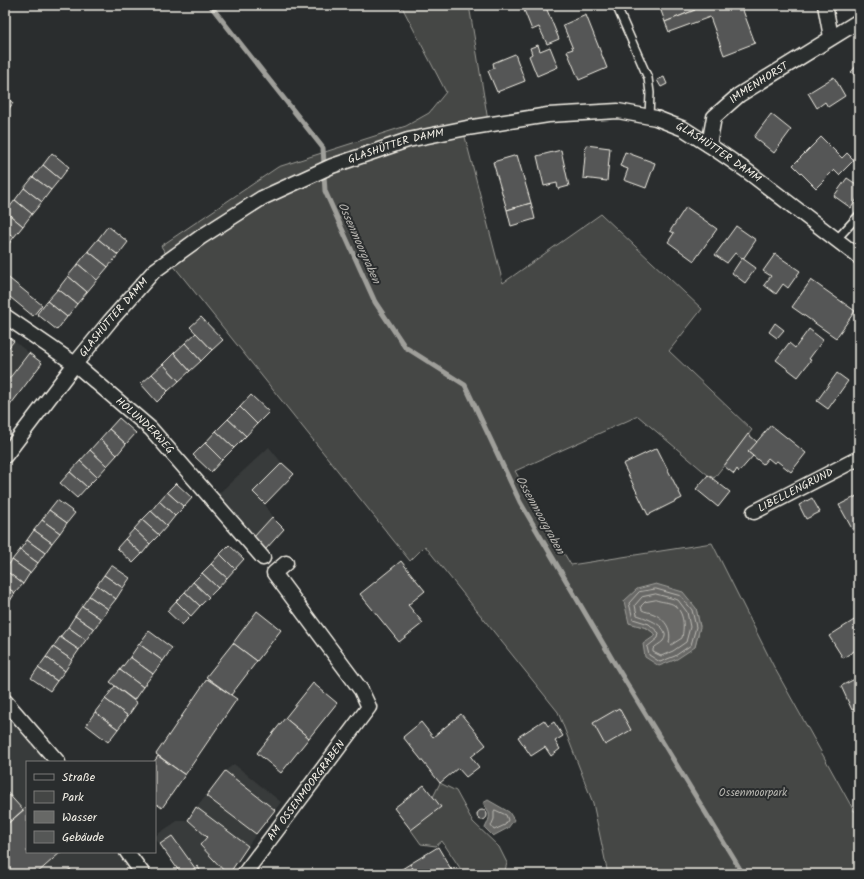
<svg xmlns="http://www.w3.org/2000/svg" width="864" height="879" viewBox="0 0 864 879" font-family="Kalam,sans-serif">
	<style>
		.built { fill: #373a3a }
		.green { fill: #444645; stroke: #9c9c96; fill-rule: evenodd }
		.water { fill: #676866; stroke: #9f9f9a }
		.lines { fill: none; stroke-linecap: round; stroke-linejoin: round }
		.shore { stroke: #bcbab4; stroke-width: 1 }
		.stream { stroke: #9f9f9a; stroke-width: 5 }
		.building { fill: #555756; stroke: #f4f1e8 }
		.lane-casing { stroke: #f4f1e8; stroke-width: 10 }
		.street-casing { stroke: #f4f1e8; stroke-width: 17 }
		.lane { stroke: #2a2d2e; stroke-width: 7 }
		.street { stroke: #2a2d2e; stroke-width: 14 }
		.labels { text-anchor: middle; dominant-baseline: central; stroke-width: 4; stroke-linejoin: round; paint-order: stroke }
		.street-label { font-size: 11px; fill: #f4f1e8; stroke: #2a2d2e }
		.park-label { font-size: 11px; fill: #b6b5af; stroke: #2a2d2e }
		.water-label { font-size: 12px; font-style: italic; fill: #b5b3ae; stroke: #2a2d2e }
	</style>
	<rect width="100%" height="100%" fill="#2a2d2e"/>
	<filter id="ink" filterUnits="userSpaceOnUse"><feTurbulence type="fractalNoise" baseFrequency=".025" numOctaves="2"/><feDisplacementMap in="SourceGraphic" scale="8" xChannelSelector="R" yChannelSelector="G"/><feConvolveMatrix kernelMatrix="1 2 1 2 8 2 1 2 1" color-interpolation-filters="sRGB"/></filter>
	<g filter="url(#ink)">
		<g class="built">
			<path d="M14,341l15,12 -24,31v-32z"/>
			<path d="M269,447l13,16 -29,29 12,12 7,13 -19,21 -36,-43z"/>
			<path d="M5,712l43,50h-21v90h91l16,22h-129z"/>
			<path d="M234,764l47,38 -6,8 -50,-39z"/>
			<path d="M206,796l50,38 -8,12 -52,-39z"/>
			<path d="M188,820l19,17 -7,8 27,29h-24l-8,-6 -23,-32 -12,8 -5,-5v-3l22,-15z"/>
		</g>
		<g class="green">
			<path d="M401,5h68l20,122 -25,6 39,150 98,-69 101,95 -33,42 83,79 -38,48 -6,-3 -70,-59 -123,55 56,94 141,-22 62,124 80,144h5v63h-251l-15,-71 -35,-91 -133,-166 -15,15 -237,-296 -12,-19 117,-79 128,-41 23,-13 17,-21zM696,608l4,18 -5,21 -39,-12 -9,-7 -18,-5z"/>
			<path d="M440,783l16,8 17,31 26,25 8,16 -3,11h-40l-22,-33 -6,5 -15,-2 -10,-14 22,-33z"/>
		</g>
		<g class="water">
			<path d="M656,584l27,8 13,16 4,19 -5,20 -18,12 -18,7 -14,-9 -2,-13 13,-9 -9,-7 -18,-5 -5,-22 13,-12z"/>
			<path d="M488,800l21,12 5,8 -6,8 -15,8 -8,-8c6,-12 6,-14 -2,-25z"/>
		</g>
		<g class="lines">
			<g class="shore">
				<path d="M656,589l25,7 11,14 4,17 -5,18 -16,11 -15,6 -11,-7 -2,-8 11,-9 1,-5 -10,-9 -16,-5 -4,-16 10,-11z"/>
				<path d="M656,594l22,6 9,12 3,15 -4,15 -13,9 -12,5 -8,-4v-3c2,-3 7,-5 10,-8 10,-14 -17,-23 -26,-26l-2,-10 7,-8z"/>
				<path d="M656,600c5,2 14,2 18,5 11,8 10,22 8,33l-11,7 -2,-2c3,-13 -3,-23 -15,-29 -4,-2 -9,-2 -12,-4l-1,-4 4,-4z"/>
				<path d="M495,810l11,5 2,5 -3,5 -11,5 -3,-4 3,-7v-7z"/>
			</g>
			<g class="stream">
				<path d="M210,5l113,143 1,15"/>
				<path d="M324,175l1,16 50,111 30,45 60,38 55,117 95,162 128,210"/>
			</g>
		</g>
		<g class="building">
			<path d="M537,5h8l14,34 -12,5 -8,-17 -7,3 -8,-20z"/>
			<path d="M659,5h34l2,5 -30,12z"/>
			<path d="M693,5h48l14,38 -31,12 -14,-38 -41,15 -4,-10 30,-12z"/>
			<path d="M586,15l21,53 -28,12 -12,-29 6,-2 -10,-24z"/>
			<path d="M538,45l2,6 10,-4 8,20 -21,9 -8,-20 3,-2 -2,-6z"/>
			<path d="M515,54l10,27 -28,11 -9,-21 6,-3 -1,-5z"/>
			<path d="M859,63v16l-8,-7z"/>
			<path d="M664,77l3,7 -6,3 -4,-7z"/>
			<path d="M834,77l11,19 -17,11 -3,-5 -8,6 -9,-15z"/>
			<path d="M5,96l8,7 -8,11z"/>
			<path d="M771,114l20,16 -17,23 -20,-16z"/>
			<path d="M821,137l21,21 5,-5 7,7 -15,15 -5,-5 -18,18 -23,-23z"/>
			<path d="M586,145l24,3 -3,33 -24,-3z"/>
			<path d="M561,150l8,36 -11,3 -1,-6 -13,3 -7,-30z"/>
			<path d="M625,152l30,11 -9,25 -22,-8 4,-11 -8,-3z"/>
			<path d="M52,153l17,14 -9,12 -17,-14z"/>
			<path d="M517,155l14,48 -24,7 -14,-48z"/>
			<path d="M43,165l17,14 -9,11 -18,-13z"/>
			<path d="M33,177l18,13 -9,12 -18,-14z"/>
			<path d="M847,178l12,8v10l-8,12 -17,-12z"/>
			<path d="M24,188l18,14 -10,12 -17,-14z"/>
			<path d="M15,200l17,14 -9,12 -17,-14z"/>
			<path d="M531,203l4,16 -24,7 -4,-16z"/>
			<path d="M686,207l31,22 -23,32 -26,-19 6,-9 -4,-2z"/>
			<path d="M6,212l17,14 -9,11 -9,-6z"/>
			<path d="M108,226l20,16 -10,13 -20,-16z"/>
			<path d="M736,226l20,14 -13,19 -8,-6 -8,10 -12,-8z"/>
			<path d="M5,231l9,6 -9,12z"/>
			<path d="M98,239l20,16 -10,12 -20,-16z"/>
			<path d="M88,251l20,16 -11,13 -19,-16z"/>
			<path d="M775,254l25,17 -12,17 -5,-4 -7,10 -12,-9 7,-9 -8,-5z"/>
			<path d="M742,258l14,10 -11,15 -13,-10z"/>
			<path d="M78,264l19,16 -10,12 -19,-16z"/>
			<path d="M5,275l37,30 -9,11 -28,-23z"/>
			<path d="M68,276l19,16 -10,12 -19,-15z"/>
			<path d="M811,280l44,31 -19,27 -44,-31z"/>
			<path d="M58,289l19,15 -10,13 -20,-16z"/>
			<path d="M47,301l20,16 -10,13 -20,-16z"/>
			<path d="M201,317l22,23 -11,10 -22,-23z"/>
			<path d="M775,323l9,7 -7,8 -8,-6z"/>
			<path d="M809,329l14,11 -14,19 2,1 -13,17 -22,-17 13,-17 6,5z"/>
			<path d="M196,333l16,17 -11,11 -16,-18z"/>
			<path d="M5,335l9,6 -9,11z"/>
			<path d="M185,343l16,18 -11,10 -16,-18z"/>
			<path d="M29,353l13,10 -37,49v-28z"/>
			<path d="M174,353l16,18 -11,10 -16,-17z"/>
			<path d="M163,364l16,17 -11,10 -16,-17z"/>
			<path d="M837,373l11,8 -20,28 -11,-8z"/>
			<path d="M152,374l16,17 -11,11 -16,-18z"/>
			<path d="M251,395l18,17 -12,12 -17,-17z"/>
			<path d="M240,407l17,17 -11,12 -18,-17z"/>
			<path d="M119,418l17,15 -10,11 -17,-15z"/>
			<path d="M228,419l18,17 -12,12 -18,-17z"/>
			<path d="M771,425l35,28 -15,19 -14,-11 -3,2 -6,-5 -5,6 -15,-12z"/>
			<path d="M109,429l17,15 -9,11 -17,-16z"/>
			<path d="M216,431l18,17 -12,12 -17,-17z"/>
			<path d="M748,434l9,8 -9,10 5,4 -14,16 -2,-3 -3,5 -10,-8z"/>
			<path d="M100,439l17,16 -10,11 -17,-16z"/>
			<path d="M205,443l17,17 -11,12 -18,-17z"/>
			<path d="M657,448l25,50 -34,17 -25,-51z"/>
			<path d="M90,450l17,16 -10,11 -17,-16z"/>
			<path d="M80,461l17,16 -10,10 -17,-15z"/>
			<path d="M282,463l12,11 -29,30 -12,-12z"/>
			<path d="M70,472l17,15 -10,11 -17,-15z"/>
			<path d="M708,475l22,17 -12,15 -22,-18z"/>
			<path d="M176,483l16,15 -8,9 -17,-15z"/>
			<path d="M167,492l17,15 -9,9 -16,-15z"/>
			<path d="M859,495v39l-3,2 -17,-31z"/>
			<path d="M812,498l8,14 -14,7 -7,-14z"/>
			<path d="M57,500l18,13 -8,10 -18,-13z"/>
			<path d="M159,501l16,15 -8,10 -16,-15z"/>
			<path d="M49,510l18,13 -7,10 -18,-13z"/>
			<path d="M151,511l16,15 -8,9 -17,-15z"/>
			<path d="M272,517l12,12 -19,21 -12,-12z"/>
			<path d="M42,520l18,13 -8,10 -18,-13z"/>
			<path d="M142,520l17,15 -9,9 -16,-15z"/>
			<path d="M134,529l16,15 -8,10 -17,-15z"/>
			<path d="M34,530l18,13 -7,10 -18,-13z"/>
			<path d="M125,539l17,15 -9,9 -16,-15z"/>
			<path d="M27,540l18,13 -7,10 -18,-13z"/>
			<path d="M229,545l15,14 -9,10 -15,-15z"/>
			<path d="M20,550l18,13 -8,10 -18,-13z"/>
			<path d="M220,554l15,15 -8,9 -16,-14z"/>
			<path d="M12,560l18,13 -7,11 -18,-14z"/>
			<path d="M401,561l24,30 -17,14 15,18 -24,19 -39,-48z"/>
			<path d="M211,564l16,14 -9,10 -16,-15z"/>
			<path d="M111,565l19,13 -7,10 -19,-13z"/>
			<path d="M5,570l18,14 -8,9 -10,-7z"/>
			<path d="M202,573l16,15 -9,9 -16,-15z"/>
			<path d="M104,575l19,13 -7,11 -19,-14z"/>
			<path d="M193,582l16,15 -9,9 -15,-14z"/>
			<path d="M97,585l19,14 -8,10 -19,-13z"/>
			<path d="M5,586l10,7 -7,11 -3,-3z"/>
			<path d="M185,592l15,14 -9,10 -15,-15z"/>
			<path d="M89,596l19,13 -7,10 -19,-13z"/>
			<path d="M176,601l15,15 -9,9 -15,-14z"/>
			<path d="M82,606l19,13 -7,10 -19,-13z"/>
			<path d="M257,611l24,19 -24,31 -24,-18z"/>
			<path d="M75,616l19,13 -8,11 -18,-13z"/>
			<path d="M859,617v31l-16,10 -14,-22z"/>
			<path d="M68,627l18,13 -7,10 -19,-13z"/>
			<path d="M149,631l23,17 -9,13 -24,-17z"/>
			<path d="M60,637l19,13 -7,10 -19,-13z"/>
			<path d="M233,643l24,18 -26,34 -25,-18z"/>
			<path d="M139,644l24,17 -10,13 -23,-17z"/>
			<path d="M53,647l19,13 -7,11 -19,-14z"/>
			<path d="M46,657l19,14 -8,10 -19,-13z"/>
			<path d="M130,657l23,17 -10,13 -23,-17z"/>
			<path d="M38,668l19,13 -7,10 -19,-13z"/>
			<path d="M120,670l23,17 -9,13 -24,-18z"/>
			<path d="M859,677v30l-7,3 -11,-24z"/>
			<path d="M207,679l30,20 -52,76 -29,-21z"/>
			<path d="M313,683l24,20 -28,35 -24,-20z"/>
			<path d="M115,686l22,17 -9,13 -23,-17z"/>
			<path d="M105,699l23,17 -10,13 -23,-17z"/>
			<path d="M619,708l12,22 -26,15 -12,-22z"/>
			<path d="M95,712l23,17 -10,13 -22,-17z"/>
			<path d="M461,714l25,31 -15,12 8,10 -13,10 -8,-9 -18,15 -37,-46 18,-15 12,15z"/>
			<path d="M285,718l24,20 -28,35 -24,-20z"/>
			<path d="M544,720l4,6 6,-4 9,14 -8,5 5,8 -9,7 -6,-9 -14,9 -13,-19z"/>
			<path d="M158,756l27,19 -23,33 -7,-5v-41h-1z"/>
			<path d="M225,771l50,39 -19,24 -50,-38z"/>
			<path d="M424,785l17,22 -30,23 -17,-22z"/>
			<path d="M5,790l18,20 -18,16z"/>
			<path d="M196,807l52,39 -19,28h-2l-27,-29 7,-8 -19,-17z"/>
			<path d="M26,808l1,1v43h34l-25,22h-31v-48z"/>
			<circle cx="482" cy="815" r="5"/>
			<path d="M172,836l23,32 -8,6h-6l-21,-30z"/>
			<path d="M438,847l16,27h-38l-6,-10z"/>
			<path d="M410,864l6,10h-22z"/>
			<path d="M197,866l6,8h-16l8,-6z"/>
			<path d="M70,869l4,5h-10z"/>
		</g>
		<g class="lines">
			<g class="lane-casing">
				<g id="lane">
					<path d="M616,5l32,73 2,15 -1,24"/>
					<path d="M836,240l23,-25"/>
				</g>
			</g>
			<g class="street-casing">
				<g id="street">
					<path d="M825,5l6,32"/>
					<path id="s1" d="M709,145l5,-28 25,-22 120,-74"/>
					<path id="s2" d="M5,316l70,48 76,65 112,129"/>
					<path id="s3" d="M5,456l70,-92 35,-43 44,-50 47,-34 61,-39 70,-32 76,-26 59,-12 81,-13 70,-4 38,7 28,11 25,16 38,26 112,86"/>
					<path id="s4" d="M754,512l105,-54"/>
					<path d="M5,701l53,61"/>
					<path d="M127,852l16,22"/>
					<path id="s5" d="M244,874l125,-167 -8,-17 -87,-117 12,-10"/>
				</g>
			</g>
			<use href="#lane" class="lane"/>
			<use href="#street" class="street"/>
		</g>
	</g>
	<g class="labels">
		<g class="street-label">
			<text stroke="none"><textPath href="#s1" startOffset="85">IMMENHORST</textPath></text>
			<text stroke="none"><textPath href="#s3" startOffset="512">GLASHÜTTER DAMM</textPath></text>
			<text stroke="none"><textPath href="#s3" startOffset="848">GLASHÜTTER DAMM</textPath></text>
			<text stroke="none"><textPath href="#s3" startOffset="176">GLASHÜTTER DAMM</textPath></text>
			<text stroke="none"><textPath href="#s2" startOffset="178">HOLUNDERWEG</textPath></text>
			<text stroke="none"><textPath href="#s4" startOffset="47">LIBELLENGRUND</textPath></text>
			<text stroke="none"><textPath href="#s5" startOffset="104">AM OSSENMOORGRABEN</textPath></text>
		</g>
		<g class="park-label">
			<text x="753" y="793">Ossenmoorpark</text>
		</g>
		<g class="water-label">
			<text transform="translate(359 243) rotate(66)">Ossenmoorgraben</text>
			<text transform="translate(540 515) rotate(61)">Ossenmoorgraben</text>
		</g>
	</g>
	<rect width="864" height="879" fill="none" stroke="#2a2d2e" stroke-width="20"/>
	<rect x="10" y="10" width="844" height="859" fill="none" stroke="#f4f1e8" stroke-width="1.5" filter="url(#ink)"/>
	<rect x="26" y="761" width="130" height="92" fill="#2a2d2e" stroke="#7b7b78"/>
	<rect x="34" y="774" width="20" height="6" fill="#2a2d2e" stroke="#7b7b78"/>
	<text x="62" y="781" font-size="12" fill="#f4f1e8">Straße</text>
	<rect x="34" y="791" width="20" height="12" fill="#444645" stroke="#7b7b78"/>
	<text x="62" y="801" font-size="12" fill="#f4f1e8">Park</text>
	<rect x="34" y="811" width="20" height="12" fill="#676866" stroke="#7b7b78"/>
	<text x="62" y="821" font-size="12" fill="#f4f1e8">Wasser</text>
	<rect x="34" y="831" width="20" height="12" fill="#555756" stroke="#7b7b78"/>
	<text x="62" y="841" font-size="12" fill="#f4f1e8">Gebäude</text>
</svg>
